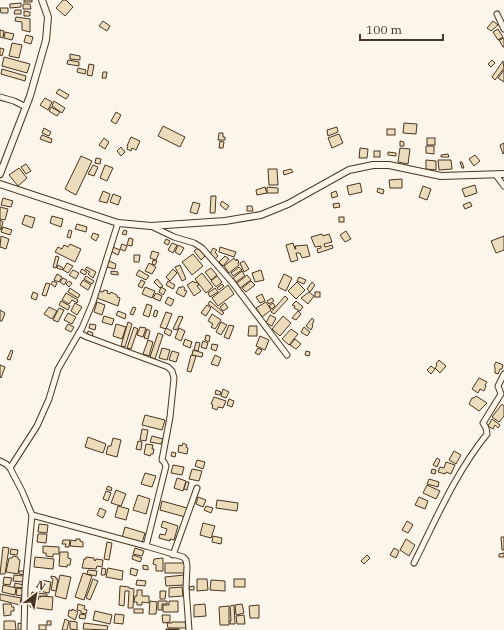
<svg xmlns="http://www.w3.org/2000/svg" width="504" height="630" viewBox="0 0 504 630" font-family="'IBM Plex Serif',serif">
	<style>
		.building { fill: #ecdcbc; stroke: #4a3520 }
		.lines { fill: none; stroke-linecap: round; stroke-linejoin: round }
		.minor-casing { stroke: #4a3520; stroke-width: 7 }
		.tertiary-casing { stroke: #4a3520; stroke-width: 8 }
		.minor { stroke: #fbf6e9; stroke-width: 5 }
		.tertiary { stroke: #fbf6e9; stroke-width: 6 }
	</style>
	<rect width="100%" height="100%" fill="#fbf6e9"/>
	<g class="building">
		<rect x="24" y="0" width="8" height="2"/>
		<path d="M63,0h3l7,7 -8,9 -9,-8z"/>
		<path d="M21,3v4l-11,1v-4z"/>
		<path d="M23,4h7l1,5h-8z"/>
		<path d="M0,8h8v5h-7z"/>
		<path d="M15,10h6v4h-7z"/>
		<path d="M24,11l6,1v4h-6z"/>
		<path d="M16,17l14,2v13l-8,-2v-8l-7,-1z"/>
		<path d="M103,21l7,5 -3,5 -8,-5z"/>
		<path d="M493,21l5,4 -7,6 -4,-3z"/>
		<path d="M498,29l5,8 -5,3 -5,-8z"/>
		<path d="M0,30l4,1 -1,7 -3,-1z"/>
		<path d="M5,32l9,2 -2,6 -8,-2z"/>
		<path d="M26,35l7,2 -2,7 -7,-2z"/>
		<path d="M504,38v9h-1l-4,-7z"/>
		<path d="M12,43l10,2 -3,13 -10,-2z"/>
		<path d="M0,48l4,1 -2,7 -2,-1z"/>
		<path d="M70,54l10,2v4l-10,-1z"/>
		<path d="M4,57l26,7 -3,9 -25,-7z"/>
		<path d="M68,60l11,2v4l-12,-2z"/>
		<path d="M492,60l3,3 -4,4 -3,-3z"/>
		<path d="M503,61l1,7 -9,12 -3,-3z"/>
		<path d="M89,64l5,1 -2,11 -5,-1z"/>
		<path d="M78,68l8,2 -1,4 -8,-2z"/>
		<path d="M2,69l24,7 -1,5 -24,-7z"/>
		<path d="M504,70v12l-6,-4z"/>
		<path d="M103,72h4l-1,6h-4z"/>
		<path d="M59,89l10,6 -3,4 -10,-6z"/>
		<path d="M45,98l7,4 -4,8 -8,-5z"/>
		<path d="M54,101l11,7 -3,5 -10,-7z"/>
		<path d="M51,107l9,5 -3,4 -8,-5z"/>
		<path d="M116,112l5,3 -5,9 -5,-3z"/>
		<path d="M404,123l13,1 -1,10 -13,-1z"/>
		<path d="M163,126l22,11 -5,10 -22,-11z"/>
		<path d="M337,127l1,5 -10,4 -1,-6z"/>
		<path d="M44,128l7,4 -2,4 -7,-3z"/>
		<rect x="387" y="129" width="8" height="6"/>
		<path d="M219,133h4v4h2v3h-7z"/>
		<path d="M339,134l4,9 -11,5 -4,-10z"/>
		<path d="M42,135l10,4 -1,4 -11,-4z"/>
		<path d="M131,137l9,4 -4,9 -4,-2 -1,3 -4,-2 1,-3h-1z"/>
		<path d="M104,138l5,4 -4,7 -6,-4z"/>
		<rect x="427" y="138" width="8" height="7"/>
		<path d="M220,141l4,1 -1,6h-4z"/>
		<path d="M400,141l4,1v4h-4z"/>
		<path d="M504,143v10l-1,1 -3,-9z"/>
		<path d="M426,146h8v8l-8,-1z"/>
		<path d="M121,147l4,5 -4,4 -4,-5z"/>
		<path d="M360,148l8,1 -1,9h-8z"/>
		<path d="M400,148l10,1 -2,15 -10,-2z"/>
		<rect x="374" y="151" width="6" height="6"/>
		<path d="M388,152l8,1v3l-8,-1z"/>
		<path d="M448,154l1,3h-8v-2z"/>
		<path d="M475,155l5,6 -6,5 -5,-7z"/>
		<path d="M81,156l11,5 -16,34 -11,-6z"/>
		<path d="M96,158l5,1 -1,5 -5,-1z"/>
		<path d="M426,160l10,1v9l-10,-1z"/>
		<path d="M438,160h13l1,9 -13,1z"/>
		<path d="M460,162h2l2,6h-2z"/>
		<path d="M26,164l5,7 -5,3 -5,-7z"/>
		<path d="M93,165l5,2 -4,9 -6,-2z"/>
		<path d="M105,165l8,3 -6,13 -7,-3z"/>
		<path d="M19,168l8,10 -9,8 -9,-11z"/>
		<path d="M268,169h9l1,16h-9z"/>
		<path d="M291,169l2,3 -9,3 -1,-4z"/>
		<path d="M402,179v9h-12l-1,-8z"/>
		<path d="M360,183l2,9 -13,3 -2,-9z"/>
		<path d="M475,185l2,8 -12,4 -3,-8z"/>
		<path d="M423,186l8,3 -4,11 -8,-3z"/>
		<path d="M265,187l2,6 -10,2 -1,-5z"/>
		<path d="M267,187l11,1v5h-11z"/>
		<path d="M378,188l6,2 -1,4 -6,-2z"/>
		<path d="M103,191l7,3 -3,9 -8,-2z"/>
		<path d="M336,191l2,5 -6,2 -1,-5z"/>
		<path d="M113,194l8,3 -3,8 -8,-3z"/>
		<path d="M211,196h5l-1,17h-5z"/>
		<path d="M3,198l10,3 -2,6 -10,-2z"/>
		<path d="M222,201l7,5 -3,4 -6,-5z"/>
		<path d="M193,202l7,2 -3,10 -7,-2z"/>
		<path d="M470,202l2,4 -7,3 -2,-4z"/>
		<path d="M339,203l1,4 -6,1 -1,-4z"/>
		<path d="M247,206h5l1,5h-6z"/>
		<path d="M0,207l8,2 -3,11 -5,-1z"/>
		<path d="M25,215l10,3 -3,10 -10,-4z"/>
		<path d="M52,216l11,3 -2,8 -11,-4z"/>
		<rect x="339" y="217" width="5" height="5"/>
		<path d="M0,220l3,2 -2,8 -1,-1z"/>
		<path d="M77,224l10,3 -1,5 -11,-3z"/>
		<path d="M3,227l9,3 -2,5 -9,-3z"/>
		<path d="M69,230l3,1 -2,7 -3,-1z"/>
		<path d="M124,230l3,1 -1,4 -4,-1z"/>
		<path d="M346,231l5,8 -6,3 -5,-7z"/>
		<path d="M93,233l6,2 -3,6 -5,-3z"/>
		<path d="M322,234l1,2 6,-2 3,8 -8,2 1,3 7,-2 1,3 -15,5 -1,-4 4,-1v-2l-6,1 -4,-10z"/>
		<path d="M1,236l8,3 -3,10 -6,-2z"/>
		<path d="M504,236v14l-8,3 -5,-12z"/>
		<path d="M129,238l4,1 -1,7 -5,-1z"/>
		<path d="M166,239l4,2 -2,4 -4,-2z"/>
		<path d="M172,243l5,2 -4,8 -5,-3z"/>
		<path d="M293,243l2,6h1l-1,-3 12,-1 3,11 -8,2 -2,-5h-4l2,7 -7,2 -5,-17z"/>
		<path d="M70,244l11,5 -6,13 -20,-10 3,-5 4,2 2,-4 4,2z"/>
		<path d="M122,244l5,2 -2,5 -5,-2z"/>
		<path d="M178,245l6,3 -4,7 -5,-3z"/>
		<path d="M113,247l7,3 -2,5 -6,-3z"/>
		<path d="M220,247l16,5 -2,5 -15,-5z"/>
		<path d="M198,248l7,8 -4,4 -7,-9z"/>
		<path d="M213,248l4,2 -2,2 3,4 -3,3 -5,-5z"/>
		<path d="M152,251l7,2 -3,7 -6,-2z"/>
		<path d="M193,254l10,12 -11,9 -10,-13z"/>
		<path d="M134,255h6l-1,7h-5z"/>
		<path d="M56,256l3,1 -3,11 -3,-1z"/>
		<path d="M225,256l4,3 -6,7 -4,-4z"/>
		<path d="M234,258l2,3 1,-2 2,3 -1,1 1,2 -10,8 -5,-7z"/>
		<path d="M153,260l4,1 -2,4 -3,-1z"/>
		<path d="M109,261l7,3 -1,5 -8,-2z"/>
		<path d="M244,261l5,8 -5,3 -4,-9z"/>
		<path d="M67,263l6,3 -5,7 -5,-3z"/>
		<path d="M149,263l7,4 -4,7 -7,-3z"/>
		<path d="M58,265l5,3 -1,2 -5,-2z"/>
		<path d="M180,265l6,14 -4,2 -7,-14z"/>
		<path d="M87,267l9,5 -3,6 -5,-4 2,-2 -5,-3z"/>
		<path d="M239,267l3,3 -9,6 -2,-3z"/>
		<path d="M211,268l6,7 -6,5 -6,-8z"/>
		<path d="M82,269l5,3 -2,3 -5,-3z"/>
		<path d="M173,269l4,4 -7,8 -4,-4z"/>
		<path d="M73,270l6,3 -3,6 -7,-4z"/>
		<path d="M139,270l10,6 -3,4 -10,-5z"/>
		<path d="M261,270l3,10 -9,2 -3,-9z"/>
		<path d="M111,271l7,1v3l-7,-1z"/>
		<path d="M242,271l3,5 -9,6 -3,-4z"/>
		<path d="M202,273l11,14 -7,6 -11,-14z"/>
		<path d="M57,274l5,3 -3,5 -5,-2z"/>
		<path d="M284,274l8,4 -6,13 -8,-4z"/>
		<path d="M247,275l4,5 -11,8 -3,-5z"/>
		<path d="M86,276l8,5 -2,3 -8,-5z"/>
		<path d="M217,276l5,6 -6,5 -5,-6z"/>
		<path d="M299,277l7,3 -2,4 -7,-3z"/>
		<path d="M63,278l4,2 -3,5 -4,-3z"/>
		<path d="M157,279l6,7 -3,2 -6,-6z"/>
		<path d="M83,280l8,5 -3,5 -8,-5z"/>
		<path d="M141,280l4,2 -3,6 -4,-2z"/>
		<path d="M53,281l4,2 -2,4 -4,-3z"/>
		<path d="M69,281l3,2 -3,4 -3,-3z"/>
		<path d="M168,281l7,4 -2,4 -7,-4z"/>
		<path d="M193,281l2,2 2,-1 2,3 -2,1 4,5 -7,5 -7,-11z"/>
		<path d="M251,281l4,4 -9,7 -4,-4z"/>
		<path d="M297,282l8,8 -9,9 -8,-8z"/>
		<path d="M312,282l3,3 -5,7 -3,-3z"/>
		<path d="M46,283l4,1 -4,12 -4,-1z"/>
		<path d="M222,284l2,2 -5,4 -2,-2z"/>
		<path d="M228,285l6,9 -16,12 -6,-8z"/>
		<path d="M182,286l3,2 -1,2 3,1 -3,6 -8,-4 3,-6 2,1z"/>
		<path d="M145,287l10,4 -3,7 -10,-4z"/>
		<path d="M161,287l5,3 -3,5 -4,-3z"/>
		<path d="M70,288l10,7 -2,3 -10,-6z"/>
		<path d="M215,288l3,4 -8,5 -2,-4z"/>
		<path d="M104,290l4,1 -1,2 3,1 1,-2 6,3v2l3,1 -2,8 -21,-8 2,-7 4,1z"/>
		<path d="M33,292l5,2 -2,6 -5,-2z"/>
		<path d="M309,292l5,4 -6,8 -7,-6z"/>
		<rect x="315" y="292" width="5" height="5"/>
		<path d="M66,293l12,7 -1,3 -5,-3 -3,4 -7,-4z"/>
		<path d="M156,293l6,3 -2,5 -7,-3z"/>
		<path d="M262,294l3,7 -5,2 -4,-6z"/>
		<path d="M285,296l3,3 -14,15 -3,-2z"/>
		<path d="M168,297l6,3 -3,6 -6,-3z"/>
		<path d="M272,298l2,3 -5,3 -2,-3z"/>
		<path d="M61,301l9,5 -2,4 -9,-5z"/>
		<path d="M210,301l14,12 -2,2 -14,-11z"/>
		<path d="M296,301l7,6 -3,4 -6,-3 1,-2 -3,-1z"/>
		<path d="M97,302l8,3 -3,10 -8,-3z"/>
		<path d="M266,302l5,8 -9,7 -6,-9z"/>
		<path d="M75,303l7,4 -5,8 -6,-4z"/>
		<path d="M225,303l3,5 -5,3 -3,-4z"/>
		<path d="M273,303l2,3 -3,3 -3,-3z"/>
		<path d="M147,304l5,2 -3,11 -6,-2z"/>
		<path d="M207,305l4,3 -5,8 -5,-3z"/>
		<path d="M49,307l8,4 -5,8 -8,-5z"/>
		<path d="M133,307l3,1 -3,7 -3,-1z"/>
		<path d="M59,308l5,2 -6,12 -5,-2z"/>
		<path d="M0,310l5,3 -3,8h-2z"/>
		<path d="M155,310l3,1 -2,6 -3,-1z"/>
		<path d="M118,311l8,3 -1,5 -9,-4z"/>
		<path d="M298,311l3,3 -5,6 -4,-2z"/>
		<path d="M166,312l6,2 -6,15 -6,-2z"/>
		<path d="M68,313l8,4 -4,7 -8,-4z"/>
		<path d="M212,314l9,6 -6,9 -4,-2 2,-3 -5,-3z"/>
		<path d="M270,315l6,3 -4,8 -6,-3z"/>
		<path d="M104,316l10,3 -2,6 -10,-3z"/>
		<path d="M179,316l4,1 -6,13 -4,-1z"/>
		<path d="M283,316l8,7 -11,13 -8,-7z"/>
		<path d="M312,318l2,2 -2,5 1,1 -2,4 -5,-4z"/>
		<path d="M128,322l4,2 -7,23 -4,-1z"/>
		<path d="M221,322l6,3 -6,10 -5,-3z"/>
		<path d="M68,324l6,3 -3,5 -6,-3z"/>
		<path d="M90,324l6,1 -1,5 -6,-2z"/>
		<path d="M116,324l10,3 -4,12 -9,-3z"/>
		<path d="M229,325l5,1 -5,13 -5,-2z"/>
		<path d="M249,326h8v10h-9z"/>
		<path d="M134,327l4,2 -7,20 -4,-1z"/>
		<path d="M140,327l6,1 -3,9 -6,-2z"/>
		<path d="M304,327l6,5 -3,4 -6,-4z"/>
		<path d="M166,328l6,3 -2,5 -6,-3z"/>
		<path d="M179,328l6,3 -4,10 -6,-3z"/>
		<path d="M147,329l3,2 -2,8 -4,-1z"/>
		<path d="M291,329l7,5 -9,11 -7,-6z"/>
		<path d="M88,331l5,2 -1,4 -5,-2z"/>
		<path d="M158,333l5,2 -8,24 -5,-2z"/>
		<path d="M206,335l4,1 -1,6 -4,-2z"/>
		<path d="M260,336l9,4 -4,10 -9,-4z"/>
		<path d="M185,339l7,3 -2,6 -7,-3z"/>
		<path d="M295,339l6,5 -5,5 -6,-4z"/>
		<path d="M148,340l5,2 -4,14 -6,-2z"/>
		<path d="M203,341l5,2 -2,6 -5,-2z"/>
		<path d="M196,342l4,1 -2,8 -4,-1z"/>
		<path d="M212,344l6,1 -2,6 -5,-2z"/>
		<path d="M162,348l8,2 -3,10 -8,-2z"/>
		<path d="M258,348l4,2 -3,5 -4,-2z"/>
		<path d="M11,350l2,1 -3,9 -3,-1z"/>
		<path d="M193,350l10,3 -1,4 -10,-2z"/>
		<path d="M172,351l7,2 -3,9 -7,-2z"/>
		<path d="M306,351l4,1 -1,4 -4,-1z"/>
		<path d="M191,355l5,1 -5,16 -4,-1z"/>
		<path d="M215,355l6,3 -3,8 -7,-2z"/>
		<path d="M439,360l7,6 -6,7 -5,-5 2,-3 -1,-1z"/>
		<path d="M496,362l7,3 -1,4h-2l-2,5 -3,-1v-6l-1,-1z"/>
		<path d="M0,365l5,2 -4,11 -1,-1z"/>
		<path d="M431,366l4,3 -4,5 -4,-4z"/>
		<path d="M479,378l8,4 -2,3 1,1 -2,5 -4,-2 -2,4 -6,-4z"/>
		<path d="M223,389l6,3 -3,6 -5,-2z"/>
		<path d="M216,390l5,2 -1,3 -5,-1z"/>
		<path d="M476,396l11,7 -8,8 -10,-7 3,-6h2z"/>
		<path d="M214,397l12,4 -3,7 -5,-1 -1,3 -5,-2 1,-3 -2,-1z"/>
		<path d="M229,399l5,2 -2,6 -5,-2z"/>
		<path d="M502,404l2,2v10l-5,6 -7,-5z"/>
		<path d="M145,415l20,5 -3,10 -20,-5z"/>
		<path d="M492,419l8,6 -2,3 -3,-3 -2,4 -5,-3z"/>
		<path d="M142,429l6,1 -2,11 -6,-1z"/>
		<path d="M152,436l11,3 -2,5 -11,-2z"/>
		<path d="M88,437l18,7 -3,9 -18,-6z"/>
		<path d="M113,438l8,2 -4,17 -11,-3 2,-8h3z"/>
		<path d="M138,441l4,1 -1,8 -5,-1z"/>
		<path d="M183,443l4,2 -1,2 2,1 -1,6 -9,-2 1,-7 3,1z"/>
		<path d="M146,444l7,1 -1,4h2l-1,5h-2l-1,2 -6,-2z"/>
		<path d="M454,451l7,4 -5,9 -7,-4z"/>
		<path d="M172,452l4,1 -1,4 -4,-1z"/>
		<path d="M437,458l3,2 -3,7 -4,-2z"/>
		<path d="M197,460l8,2 -2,7 -8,-3z"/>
		<path d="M446,462l9,3 -4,9 -5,-2 -1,2 -7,-2 2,-5 4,1z"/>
		<path d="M173,465l11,2 -2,8 -11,-2z"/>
		<path d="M192,469l10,2 -3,10 -10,-2z"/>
		<path d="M432,469l4,1 -1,4 -4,-1z"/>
		<path d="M145,473l11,3 -4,11 -11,-3z"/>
		<path d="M177,478l9,3 -3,10 -9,-3z"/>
		<path d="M429,479l10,3 -1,5 -11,-3z"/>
		<path d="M186,482h3l-2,8 -3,-1z"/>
		<path d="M427,485l13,6 -4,8 -13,-6z"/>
		<path d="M108,486l4,2 -1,3 -5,-2z"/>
		<path d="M116,490l10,4 -5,12 -10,-3z"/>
		<path d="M106,491l5,2 -3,8 -5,-2z"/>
		<path d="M138,495l12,4 -4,15 -13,-4z"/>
		<path d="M198,497l8,3 -3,7 -7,-3z"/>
		<path d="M419,497l9,4 -3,8 -10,-4z"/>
		<path d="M217,500l21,3 -1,8 -21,-3z"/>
		<path d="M162,501l25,7 -2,9 -25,-7z"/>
		<path d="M118,506l11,3 -3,11 -11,-3z"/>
		<path d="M206,506l7,2 -2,5 -7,-3z"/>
		<path d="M100,508l6,3 -3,7 -6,-3z"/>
		<path d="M163,521l15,5 -4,14 -4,-1v2l-11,-3 1,-4 5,1 2,-6 -6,-2z"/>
		<path d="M407,521l6,4 -5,8 -6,-3z"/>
		<path d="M203,523l12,3 -4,12 -11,-3z"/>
		<path d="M39,524l9,1 -1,8 -9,-1z"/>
		<path d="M125,527l20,6 -3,10 -20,-5z"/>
		<path d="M38,534h9l-1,9 -9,-1z"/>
		<path d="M213,536l9,2 -1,6 -9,-2z"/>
		<path d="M501,537h3v13h-2z"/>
		<path d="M76,539h4v2l3,1v5l-13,-1 1,-6 5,1z"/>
		<path d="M406,539l9,6 -6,11 -9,-6z"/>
		<path d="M63,540h7l-1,7h-4l1,-3h-4z"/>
		<path d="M107,542l5,1 -3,17 -5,-1z"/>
		<path d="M43,546l16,1v7h-6v3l-7,-1v-3h-3z"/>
		<path d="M3,547l6,1 -4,26h-5z"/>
		<path d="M135,548l9,3 -2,5 -9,-2z"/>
		<path d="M394,548l5,3 -3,7 -6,-3z"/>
		<path d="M11,549l7,1 -1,5 -7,-1z"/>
		<path d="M60,552h8v6l3,1 -1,6h-3v2l-8,-1z"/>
		<path d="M504,553v4h-5v-3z"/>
		<path d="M133,555l9,3 -2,4 -8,-3z"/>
		<path d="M367,555l3,3 -6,6 -3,-3z"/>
		<path d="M13,556l5,1v2l2,1 -2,14 -12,-2 3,-14h3z"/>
		<path d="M35,557l19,2 -1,10 -19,-2z"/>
		<path d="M86,557l8,1v2l1,1 1,-2 7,1 -1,7 -5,-1 -1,3 -14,-1 2,-9h2z"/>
		<path d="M163,558v13h-7v-6l-3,-1 1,-5z"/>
		<rect x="165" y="563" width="20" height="10"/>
		<path d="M143,565l5,1v4l-5,-1z"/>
		<path d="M102,568l4,1 -1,6h-4z"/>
		<path d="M108,568l15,3 -1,9 -16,-3z"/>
		<path d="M131,568l7,2 -2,6 -6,-2z"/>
		<path d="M88,570l9,1 -1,5 -9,-2z"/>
		<path d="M19,571h6v4l-6,-1z"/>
		<path d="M83,573l9,3 -8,24 -9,-3z"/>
		<path d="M14,575l10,1 -1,6 -10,-1z"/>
		<path d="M60,575l11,2 -5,22 -11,-3z"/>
		<path d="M184,575v10l-18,1 -1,-9z"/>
		<path d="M51,576l5,1v2h2l-2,12 -5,-1 2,-11 -2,-1z"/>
		<path d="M4,577l8,1 -2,7 -7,-1z"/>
		<path d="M93,579l5,2 -8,19 -4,-2z"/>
		<path d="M197,579h10l1,11 -11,1z"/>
		<rect x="234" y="579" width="11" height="8"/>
		<path d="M41,580l10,2 -2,11 -10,-2z"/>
		<path d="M137,580l9,1 -1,5 -9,-1z"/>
		<path d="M211,580l14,1v10l-15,-1z"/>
		<path d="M15,583l9,2 -1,3 -9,-1z"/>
		<path d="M3,585l13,3 -1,7 -13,-3z"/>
		<path d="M120,586l9,1v1l5,1 -1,19h-5l1,-17h-4l-1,15 -5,-1z"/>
		<path d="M194,586v4h-4l-1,-3z"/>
		<path d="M182,587l1,9 -14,1v-9z"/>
		<path d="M17,588l6,1 -1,7 -6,-1z"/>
		<path d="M137,590h5v6h7v7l-7,-1v3h-5v-3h-3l1,-6h2z"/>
		<path d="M160,591h6l-1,8h-5z"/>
		<path d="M32,592l5,1 -1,6 2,1 1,-3h2v-1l12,1 -1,13 -22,-3z"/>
		<path d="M37,593l10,1v2h-10z"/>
		<path d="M0,594l21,4 -1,7 -20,-5z"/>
		<path d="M150,601l7,1 -1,12h-7z"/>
		<path d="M158,601h9v3h-5v6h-4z"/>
		<path d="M169,601h9v11h-15v-7h6z"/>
		<path d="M3,604h8l1,3h2v4h-3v4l-7,1z"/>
		<path d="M78,604l7,2 -1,3 3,1 -1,4 -5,-1v-2l-4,-1z"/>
		<path d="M205,604l1,12 -12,1v-12z"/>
		<path d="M242,604l2,9 -8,2 -1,-10z"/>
		<path d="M234,605l1,19h-5v-3h1l-1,-15z"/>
		<path d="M259,605v13h-9l-1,-12z"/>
		<path d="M229,606v19h-9l-1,-18z"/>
		<path d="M72,609l6,3 -3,8 -7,-4 1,-6 3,1z"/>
		<rect x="134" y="609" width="9" height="4"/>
		<path d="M95,611l17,4 -2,9 -17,-4z"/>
		<path d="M80,614l6,1 -1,4 -6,-1z"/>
		<path d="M115,614l9,1 -1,9 -9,-1z"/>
		<path d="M162,615h8v7l-7,1z"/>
		<path d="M244,615l1,9h-8l-1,-8z"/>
		<path d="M65,619l4,2 -2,9h-5z"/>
		<path d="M4,621h11l1,9h-12z"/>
		<rect x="47" y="621" width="4" height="4"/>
		<path d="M70,621l7,1v8l-7,-1z"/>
		<path d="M172,622h13l1,6h-18l-1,-5h5z"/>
		<path d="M18,623l4,1v6h-4z"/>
		<path d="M84,623l24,3 -1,4 -24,-1z"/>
		<rect x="39" y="625" width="7" height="5"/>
		<rect x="166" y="629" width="13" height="1"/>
	</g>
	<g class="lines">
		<g class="minor-casing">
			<g id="minor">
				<path d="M497,14l7,15"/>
				<path d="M0,97l14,4 12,6"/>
				<path d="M496,175l8,11"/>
				<path d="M151,226l23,11 20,6 8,5 30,34 55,73"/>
				<path d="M79,333l8,4 81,30 4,4 2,7 -4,39 -8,43 2,2 2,4 -20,80"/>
				<path d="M0,461l6,3 4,4 12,23 10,24 -7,72 -1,43"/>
				<path d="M10,468l27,-42 12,-27 9,-30 24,-41 11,-26 25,-79"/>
				<path d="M32,515l114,31 37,11 3,3 1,6 -1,22 3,42"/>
				<path d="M173,555l24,-67"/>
				<path d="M414,563c22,-44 42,-91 73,-129l-1,-6 -3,-5 18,-29 -3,-8 6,-12"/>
			</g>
		</g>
		<g class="tertiary-casing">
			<g id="tertiary">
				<path d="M0,174l30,-78 16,-56 2,-23 -6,-17"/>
				<path d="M0,184l118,39 33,3 74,-5 36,-6 27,-11 61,-34 24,-5h16l52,11 63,-2"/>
			</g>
		</g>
		<use href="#minor" class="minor"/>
		<use href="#tertiary" class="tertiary"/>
	</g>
	<g transform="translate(36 594) rotate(31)" stroke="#fbf6e9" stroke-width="3" paint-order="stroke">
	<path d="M0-3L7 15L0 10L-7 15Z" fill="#4a3520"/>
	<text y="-6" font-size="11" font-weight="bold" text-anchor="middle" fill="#4a3520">N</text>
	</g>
	<path d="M360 34v6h83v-6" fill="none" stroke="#4a3520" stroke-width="2"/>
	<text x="366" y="34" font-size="12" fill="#4a3520" stroke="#fbf6e9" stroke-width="3" paint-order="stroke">100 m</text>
</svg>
